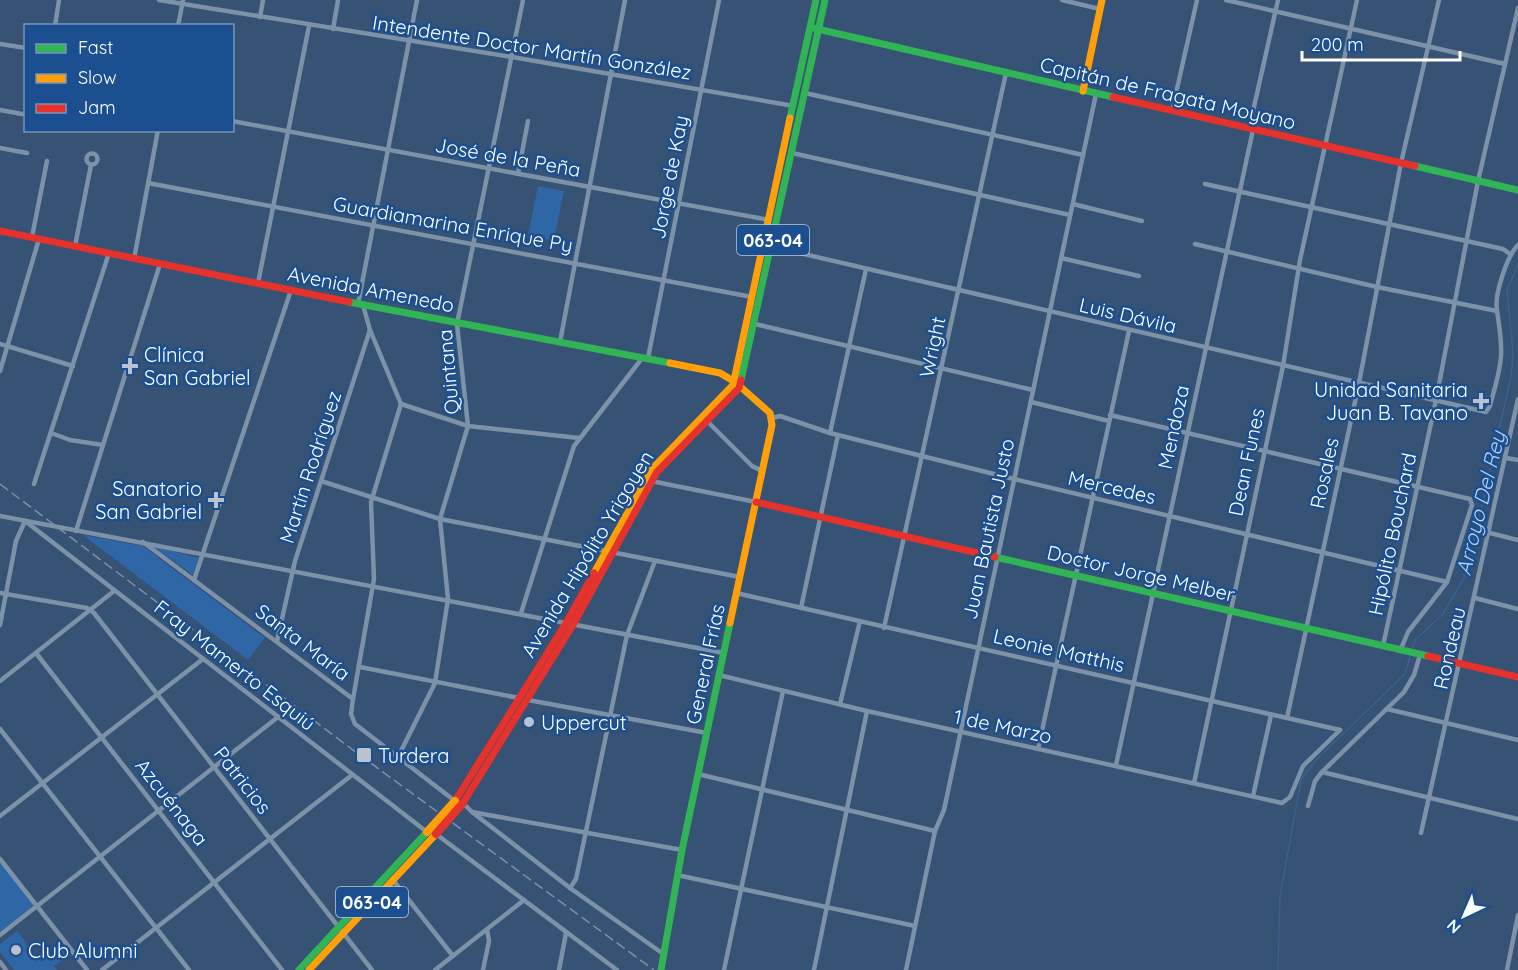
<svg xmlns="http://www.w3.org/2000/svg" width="1518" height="970" viewBox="0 0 1518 970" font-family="Quicksand,sans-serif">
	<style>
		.green { fill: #2f66a5 }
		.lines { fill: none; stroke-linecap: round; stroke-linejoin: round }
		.stream { stroke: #3b618d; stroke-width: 1.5 }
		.street { stroke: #7d92a8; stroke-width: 4.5 }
		.fast { stroke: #30b455; stroke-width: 7 }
		.slow { stroke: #ff9f0a; stroke-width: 7 }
		.jam { stroke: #e5322d; stroke-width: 7 }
		.rail { stroke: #7e92a7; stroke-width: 1.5; stroke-dasharray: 10 4.5; stroke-linecap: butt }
		.slow-bridge { stroke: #ff9f0a; stroke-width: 8 }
		.jam-bridge { stroke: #e5322d; stroke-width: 8 }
		.poi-dot { fill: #b9c2ce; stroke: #1b4f8f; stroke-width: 2 }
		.labels { text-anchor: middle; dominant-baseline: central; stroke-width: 5; stroke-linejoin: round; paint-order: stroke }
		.shield { fill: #1b4f8f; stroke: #bbcadd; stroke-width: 1.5 }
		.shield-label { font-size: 18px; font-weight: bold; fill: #fff }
		.street-label { font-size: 20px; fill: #fff; stroke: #1b4f8f }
		.poi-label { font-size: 20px; fill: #fff; stroke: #1b4f8f; text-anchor: start }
		.water-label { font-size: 21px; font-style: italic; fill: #b5d3f5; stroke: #1b4f8f }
	</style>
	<rect width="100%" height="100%" fill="#365274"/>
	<g class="green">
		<path d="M538,186l26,5 -10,50 -26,-6z"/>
		<path d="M83,535l60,11 122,92 -17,22z"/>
		<path d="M153,546l46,12 -6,17z"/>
		<path d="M0,859l37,48 -37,28z"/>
		<path d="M17,931l24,31 20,-15 7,9 -14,10 3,4h-43l-14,-18v-8z"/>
	</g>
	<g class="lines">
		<g class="stream">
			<path d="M1412,649l3,-9 27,-25 24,-40 45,-198 2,-24 -6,-63 11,-25"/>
			<path d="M1278,970l2,-74 21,-116 15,-20 89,-86 5,-18"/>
		</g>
		<g class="street">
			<path d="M159,0l353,57 282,49"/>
			<path d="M1062,0l38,9"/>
			<path d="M1226,0l279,64"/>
			<path d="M260,17l3,-17"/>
			<path d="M55,26l4,-26"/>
			<path d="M178,26l5,-26"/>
			<path d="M333,29l5,-29"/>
			<path d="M0,44l26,4"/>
			<path d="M805,93l278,62"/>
			<path d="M0,110l22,4"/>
			<path d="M1172,111l25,-111"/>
			<path d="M232,121l537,99"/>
			<path d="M1249,129l29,-129"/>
			<path d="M0,148l27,5"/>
			<path d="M792,153l278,62"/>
			<circle cx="92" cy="159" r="5.5"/>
			<path d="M518,174l10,-53"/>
			<path d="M148,183l604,114"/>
			<path d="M1205,184l298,65 7,5"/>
			<path d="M1073,204l69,17"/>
			<path d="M32,237l15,-76"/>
			<path d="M1195,244l182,43 120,24"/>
			<path d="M75,246l16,-81"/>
			<path d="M769,246l717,166 4,-6c4,-16 10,-33 11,-50 1,-16 -2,-30 -4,-46 -3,-15 10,-54 21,-65"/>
			<path d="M1061,258l78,18"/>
			<path d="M134,259l24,-129"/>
			<path d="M258,283l51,-257"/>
			<path d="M358,304l59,-304"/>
			<path d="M755,324l278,66"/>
			<path d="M560,342l65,-342"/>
			<path d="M0,344l73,22"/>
			<path d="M648,358l71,-358"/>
			<path d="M0,371l39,-132"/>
			<path d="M1031,402l78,19"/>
			<path d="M401,404l67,22 111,12"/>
			<path d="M1110,415l360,84 2,6 -25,77 -39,50 -8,19"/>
			<path d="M772,418l8,-2 50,17 184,46 433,103"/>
			<path d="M707,421l45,45 10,5"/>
			<path d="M51,433l19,7 33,5"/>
			<path d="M830,433l36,-164"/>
			<path d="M1506,458l12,2"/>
			<path d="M321,481l119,38 300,58"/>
			<path d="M651,481l105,21"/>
			<path d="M34,484l75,-231"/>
			<path d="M0,516l724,137"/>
			<path d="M76,531l84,-267"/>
			<path d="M1490,533l28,7"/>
			<path d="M143,542l210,157 -2,15 4,10 100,77"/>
			<path d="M194,580l97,-290"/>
			<path d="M0,593l87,15 7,5 278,357"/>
			<path d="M736,593c201,46 402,93 604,137"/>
			<path d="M1475,598l43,11"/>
			<path d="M801,608l37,-173"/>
			<path d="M521,613l53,-167 69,-89"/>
			<path d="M0,625l16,-84 9,-20 402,311"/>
			<path d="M884,628l122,-555"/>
			<path d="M277,641l18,-80 75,-231 -7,-25"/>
			<path d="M1383,646l53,-246 42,-219 40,-173"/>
			<path d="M36,653l246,317"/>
			<path d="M360,667l159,31"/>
			<path d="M719,675l148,36 415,92 8,-6 13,-31 37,-36"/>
			<path d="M0,681l114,-90"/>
			<path d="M353,699l21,-120 -3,-77 30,-98 -31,-74"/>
			<path d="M528,700l179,33"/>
			<path d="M840,704l20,-83"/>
			<path d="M1387,709l131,31"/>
			<path d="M1287,718l72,-335 42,-220 38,-163"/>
			<path d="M0,729l189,241"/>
			<path d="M1038,749l91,-418"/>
			<path d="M398,757l37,-74 13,-84 -8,-80 28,-93 -11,-102 66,-324"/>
			<path d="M1116,765l137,-635"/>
			<path d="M1322,772l196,47"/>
			<path d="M698,774l237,57"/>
			<path d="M1194,783l89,-417 17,-106 57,-260"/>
			<path d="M1253,796l18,-81"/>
			<path d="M463,803l9,9 210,38"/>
			<path d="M1308,806l7,-25 7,-9 82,-80 10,-17 6,-20"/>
			<path d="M472,812l98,76 92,65"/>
			<path d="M0,816l203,-157"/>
			<path d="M1421,833l97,-434"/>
			<path d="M436,834l181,136"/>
			<path d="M0,859l87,111"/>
			<path d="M677,875l238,51"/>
			<path d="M393,880l60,76"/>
			<path d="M570,888l6,-9 51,-244 28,-74"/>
			<path d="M0,935l278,-218"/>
			<path d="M0,962l6,8"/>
			<path d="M102,970l250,-195"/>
			<path d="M435,970l89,-70"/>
			<path d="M483,970l6,-29 -2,-11"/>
			<path d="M559,970l7,-37"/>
			<path d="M724,970l59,-279"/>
			<path d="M814,970l53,-259"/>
			<path d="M906,970l29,-139 9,-21 152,-716"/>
			<path d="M1507,970l11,-55"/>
		</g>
		<g class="fast">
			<path d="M813,28l300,69"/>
			<path d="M790,118l26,-118"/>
			<path d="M1415,166l103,24"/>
			<path d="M349,302l321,61"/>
			<path d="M741,380l84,-380"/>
			<path d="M995,557l433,99"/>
			<path d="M299,970l128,-138"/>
			<path d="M661,970l21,-120 48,-227"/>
		</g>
		<g class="slow">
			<path d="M1083,91l19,-91"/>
			<path d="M670,363l50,10 15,9 35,31 2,12 -42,198"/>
			<path d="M594,573l58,-104 81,-84 57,-267"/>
			<path d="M309,970l127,-136"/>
		</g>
		<g class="jam">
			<path d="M1113,97l302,69"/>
			<path d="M0,231l349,71"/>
			<path d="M756,502l239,55"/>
			<path d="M1428,656l90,21"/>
			<path d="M455,801l111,-178 28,-50"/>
			<path d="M463,803l110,-178 84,-153 82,-84 2,-8"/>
		</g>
		<path class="rail" d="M0,484l361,272 293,214"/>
		<path class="slow-bridge" d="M427,832l28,-31"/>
		<path class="jam-bridge" d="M436,834l27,-31"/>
	</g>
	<g class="poi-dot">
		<path d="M127 357h6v6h6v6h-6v6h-6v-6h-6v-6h6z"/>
		<path d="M1478 392h6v6h6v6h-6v6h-6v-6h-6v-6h6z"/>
		<path d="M213 491h6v6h6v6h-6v6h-6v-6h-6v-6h6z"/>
		<circle cx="529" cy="722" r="6"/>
		<rect x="356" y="747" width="16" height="16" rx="3"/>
		<circle cx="16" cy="950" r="6"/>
	</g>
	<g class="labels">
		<g class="shield">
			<rect x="737" y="225" width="72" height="30" rx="4.5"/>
			<rect x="336" y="887" width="72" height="30" rx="4.5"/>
		</g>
		<g class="shield-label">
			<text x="773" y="240">063-04</text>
			<text x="372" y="902">063-04</text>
		</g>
		<g class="street-label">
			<text transform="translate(532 47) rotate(9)">Intendente Doctor Martín González</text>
			<text transform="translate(1168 93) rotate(13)">Capitán de Fragata Moyano</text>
			<text transform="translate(508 157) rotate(10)">José de la Peña</text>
			<text transform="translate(669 177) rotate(-79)">Jorge de Kay</text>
			<text transform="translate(453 224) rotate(10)">Guardiamarina Enrique Py</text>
			<text transform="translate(371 289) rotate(11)">Avenida Amenedo</text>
			<text transform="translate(1128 315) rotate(13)">Luis Dávila</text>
			<text transform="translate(932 347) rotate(-78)">Wright</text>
			<text transform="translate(448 372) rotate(-95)">Quintana</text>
			<text transform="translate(1173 427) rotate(-78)">Mendoza</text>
			<text transform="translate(1246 462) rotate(-78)">Dean Funes</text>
			<text transform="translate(310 467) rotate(-72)">Martín Rodríguez</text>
			<text transform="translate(1324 473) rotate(-78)">Rosales</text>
			<text transform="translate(1112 487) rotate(13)">Mercedes</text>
			<text transform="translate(988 529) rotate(-78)">Juan Bautista Justo</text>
			<text transform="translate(1392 534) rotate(-78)">Hipólito Bouchard</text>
			<text transform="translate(587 554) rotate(-59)">Avenida Hipólito Yrigoyen</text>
			<text transform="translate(1141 573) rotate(13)">Doctor Jorge Melber</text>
			<text transform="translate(303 642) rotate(37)">Santa María</text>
			<text transform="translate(1449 648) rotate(-77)">Rondeau</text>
			<text transform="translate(1059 650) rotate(13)">Leonie Matthis</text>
			<text transform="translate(705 664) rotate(-78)">General Frías</text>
			<text transform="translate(235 665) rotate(38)">Fray Mamerto Esquiú</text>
			<text transform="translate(1003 726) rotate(12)">1 de Marzo</text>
			<text transform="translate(243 780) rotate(52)">Patricios</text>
			<text transform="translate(172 802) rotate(52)">Azcuénaga</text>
		</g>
		<g class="poi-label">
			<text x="144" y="354">Clínica<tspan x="144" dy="23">San Gabriel</tspan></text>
			<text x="1468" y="389" text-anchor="end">Unidad Sanitaria<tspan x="1468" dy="23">Juan B. Tavano</tspan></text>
			<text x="202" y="488" text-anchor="end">Sanatorio<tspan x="202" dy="23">San Gabriel</tspan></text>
			<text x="541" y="722">Uppercut</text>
			<text x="378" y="755">Turdera</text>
			<text x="28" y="950">Club Alumni</text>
		</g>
		<g class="water-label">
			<text transform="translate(1480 503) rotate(-76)">Arroyo Del Rey</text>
		</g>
	</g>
	<rect x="24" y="24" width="210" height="108" fill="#1b4f8f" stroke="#7695bc" stroke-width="1.5"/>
	<rect x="36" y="44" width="30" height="9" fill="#30b455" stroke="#7695bc" stroke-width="1.5"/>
	<text x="78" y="54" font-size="18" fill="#ffffff">Fast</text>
	<rect x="36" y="74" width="30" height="9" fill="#ff9f0a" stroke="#7695bc" stroke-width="1.5"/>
	<text x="78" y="84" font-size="18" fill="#ffffff">Slow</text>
	<rect x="36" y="104" width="30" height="9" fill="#e5322d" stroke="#7695bc" stroke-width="1.5"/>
	<text x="78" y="114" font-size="18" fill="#ffffff">Jam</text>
	<g transform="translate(1464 916) rotate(224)" stroke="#1b4f8f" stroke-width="4.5" paint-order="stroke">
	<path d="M0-4.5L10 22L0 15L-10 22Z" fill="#ffffff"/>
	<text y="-9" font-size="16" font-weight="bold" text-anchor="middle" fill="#ffffff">N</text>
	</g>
	<path d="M1302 51v9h158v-9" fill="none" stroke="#ffffff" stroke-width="3"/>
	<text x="1311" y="51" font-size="18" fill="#ffffff" stroke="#1b4f8f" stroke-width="4.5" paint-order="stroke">200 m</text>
</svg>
